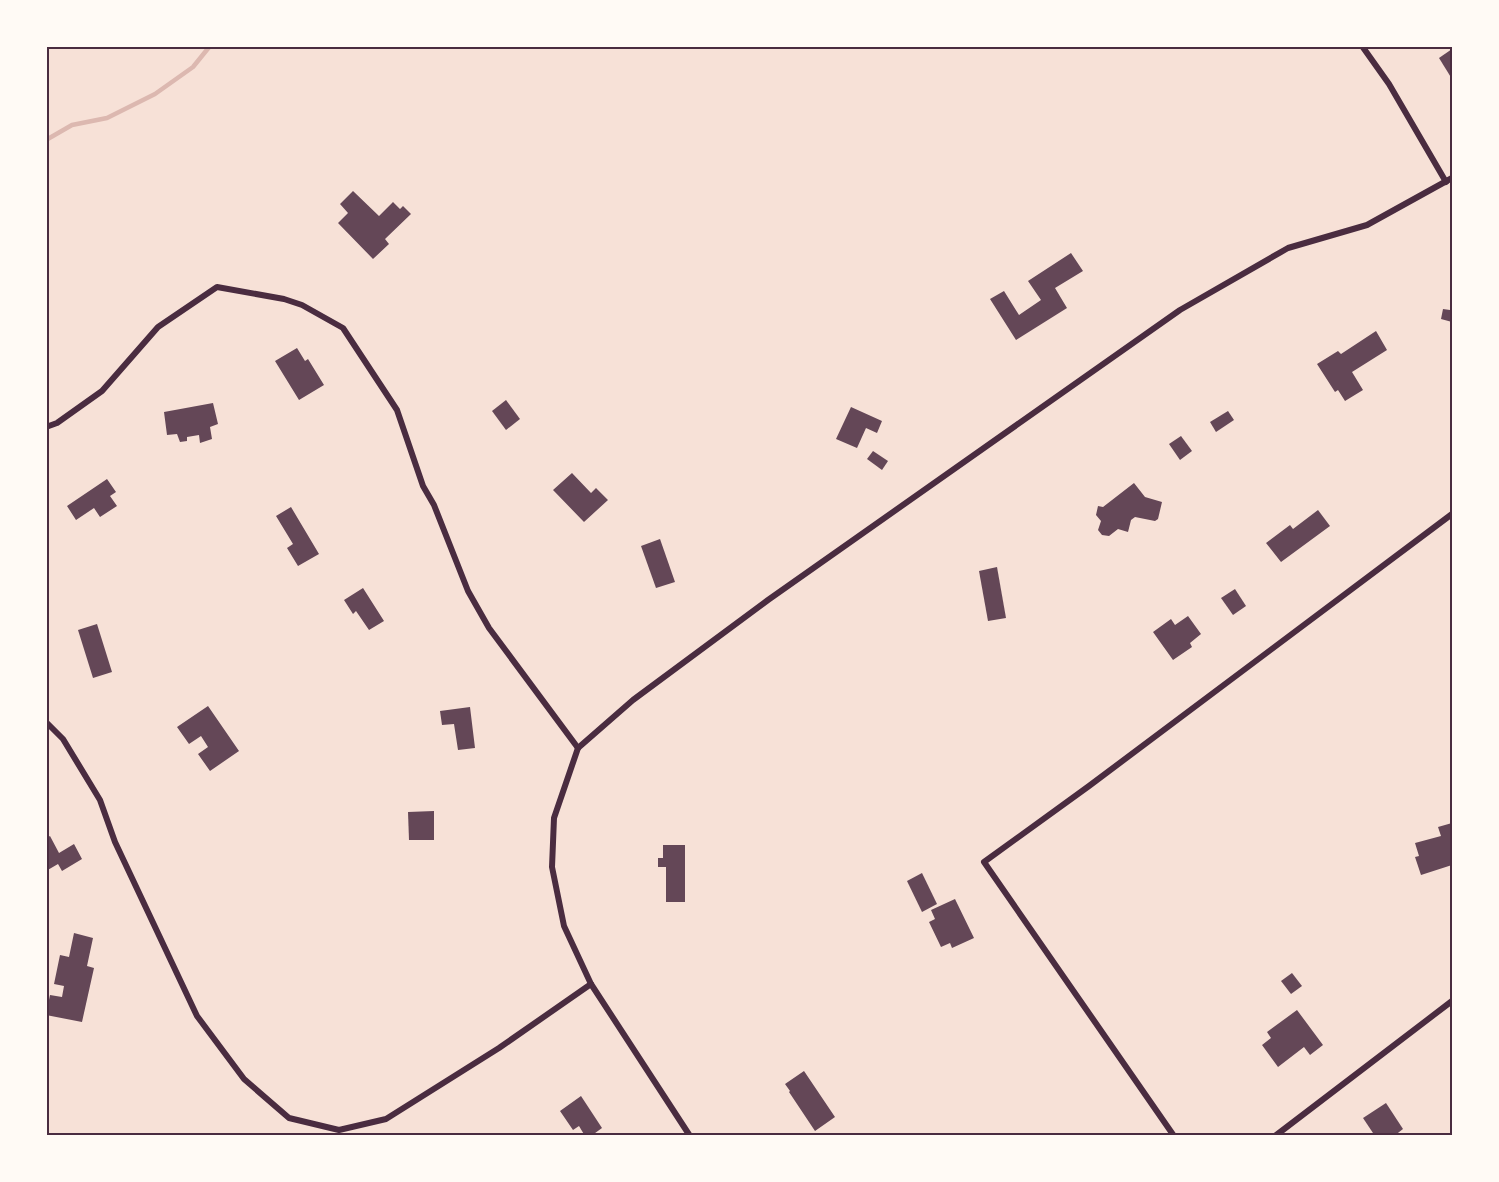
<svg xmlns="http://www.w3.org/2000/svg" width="1499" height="1182" viewBox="0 0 1499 1182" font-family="Overpass,sans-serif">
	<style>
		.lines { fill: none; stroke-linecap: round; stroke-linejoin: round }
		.stream { stroke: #dcb8b0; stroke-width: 4.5 }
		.building { fill: #644757 }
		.minor { stroke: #4a2c40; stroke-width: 6 }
		.neatline { fill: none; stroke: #4a2c40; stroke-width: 2 }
	</style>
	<rect width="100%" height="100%" fill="#f7e1d7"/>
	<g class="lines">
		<path class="stream" d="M46,140l26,-15 35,-7 48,-24 38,-27 17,-21"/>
	</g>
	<g class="building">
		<path d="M1452,49v30l-13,-21z"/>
		<path d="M353,191l26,25 14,-14 7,7 3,-3 8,8 -26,25 4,5 -16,15 -35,-36 10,-10 -8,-9z"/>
		<path d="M1071,253l12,18 -28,17 12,20 -51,32 -26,-41 14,-8 15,24 22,-15 -13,-19z"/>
		<path d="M1452,302v20l-11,-3 2,-10 7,1z"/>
		<path d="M1376,331l11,19 -35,22 11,18 -18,11 -7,-11 -3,2 -18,-28 21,-13 3,3z"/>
		<path d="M297,348l8,13 3,-2 16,26 -25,15 -24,-39z"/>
		<path d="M506,400l14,19 -14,11 -14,-19z"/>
		<path d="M213,403l5,21 -8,3 2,12 -12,4 -1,-8 -12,2v4l-7,1 -3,-8 -10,1 -3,-23z"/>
		<path d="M851,407l31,14 -5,12 -11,-5 -9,20 -21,-9z"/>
		<path d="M1228,411l6,9 -18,12 -6,-10z"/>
		<path d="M1181,436l11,15 -12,9 -11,-16z"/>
		<path d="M873,451l15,10 -6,9 -15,-11z"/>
		<path d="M572,473l19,20 5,-5 12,12 -24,22 -31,-32z"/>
		<path d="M107,479l9,13 -6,4 7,10 -17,11 -6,-9 -18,12 -9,-14z"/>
		<path d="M1134,483l11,14 17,5 -4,17 -3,2 -20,-4 -4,3 -3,12 -10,-3 -9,7 -7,-1 -4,-5 3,-9 -5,-6 2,-9 5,1z"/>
		<path d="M291,507l28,47 -21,12 -11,-18 6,-4 -17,-28z"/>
		<path d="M1318,510l12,16 -49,36 -15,-19 24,-18 3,4z"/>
		<path d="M660,539l15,43 -19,6 -15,-42z"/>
		<path d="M997,567l9,51 -18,3 -9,-50z"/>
		<path d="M363,588l21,33 -15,9 -13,-19 -3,3 -9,-14z"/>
		<path d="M1235,589l11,17 -13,9 -12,-17z"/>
		<path d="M1188,616l13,18 -11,9 2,4 -19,13 -20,-28 18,-13 4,6z"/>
		<path d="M97,624l15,48 -19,6 -15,-48z"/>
		<path d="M208,706l31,45 -29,20 -12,-17 10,-7 -7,-11 -12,8 -12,-17z"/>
		<path d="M470,707l5,41 -17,2 -4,-26 -12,1 -2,-14z"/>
		<path d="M434,811v29h-25l-1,-28z"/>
		<path d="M1452,823v42l-31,10 -6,-18 4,-1 -4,-13 26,-7 -3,-9z"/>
		<path d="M50,836l9,17 15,-9 8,15 -20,12 -4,-7 -12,7v-33z"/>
		<path d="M663,845h22v57h-19v-35h-8v-9h5z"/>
		<path d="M922,873l15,31 -15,8 -15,-31z"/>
		<path d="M955,899l19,39 -22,10 -2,-5 -9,4 -12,-25 6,-3 -4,-9z"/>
		<path d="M74,933l19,5 -6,28 7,2 -12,54 -36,-7 4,-20 12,2 2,-11 -10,-2 6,-29 9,2z"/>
		<path d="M1292,973l10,13 -11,8 -10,-13z"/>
		<path d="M1297,1010l26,35 -13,10 -6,-8 -26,20 -16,-22 9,-7 -4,-6z"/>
		<path d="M804,1071l31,46 -20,14 -26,-39 1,-1 -5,-7z"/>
		<path d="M581,1096l21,32 -11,8h-6l-6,-10 -6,4 -13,-19z"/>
		<path d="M1386,1103l17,26 -9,7h-19l-12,-18z"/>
	</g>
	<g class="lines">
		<g class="minor">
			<path d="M1362,46l27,38 57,98"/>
			<path d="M46,427l11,-4 45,-32 56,-64 59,-40 67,12 18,6 41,23 54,82 26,76 11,19 34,86 21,37 89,120"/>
			<path d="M46,722l17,17 37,61 15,42 82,174 47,63 45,39 50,12 47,-11 113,-71 92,-64"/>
			<path d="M690,1136l-99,-152 -27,-58 -12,-59 2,-49 24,-70 55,-48 135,-100 412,-290 108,-62 79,-23 85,-47"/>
			<path d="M1174,1136l-190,-274 105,-76 363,-272"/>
			<path d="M1275,1136l177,-135"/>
		</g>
	</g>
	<rect width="1499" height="1182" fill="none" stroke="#fffaf5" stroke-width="96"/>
	<rect x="48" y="48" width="1403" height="1086" class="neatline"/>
</svg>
